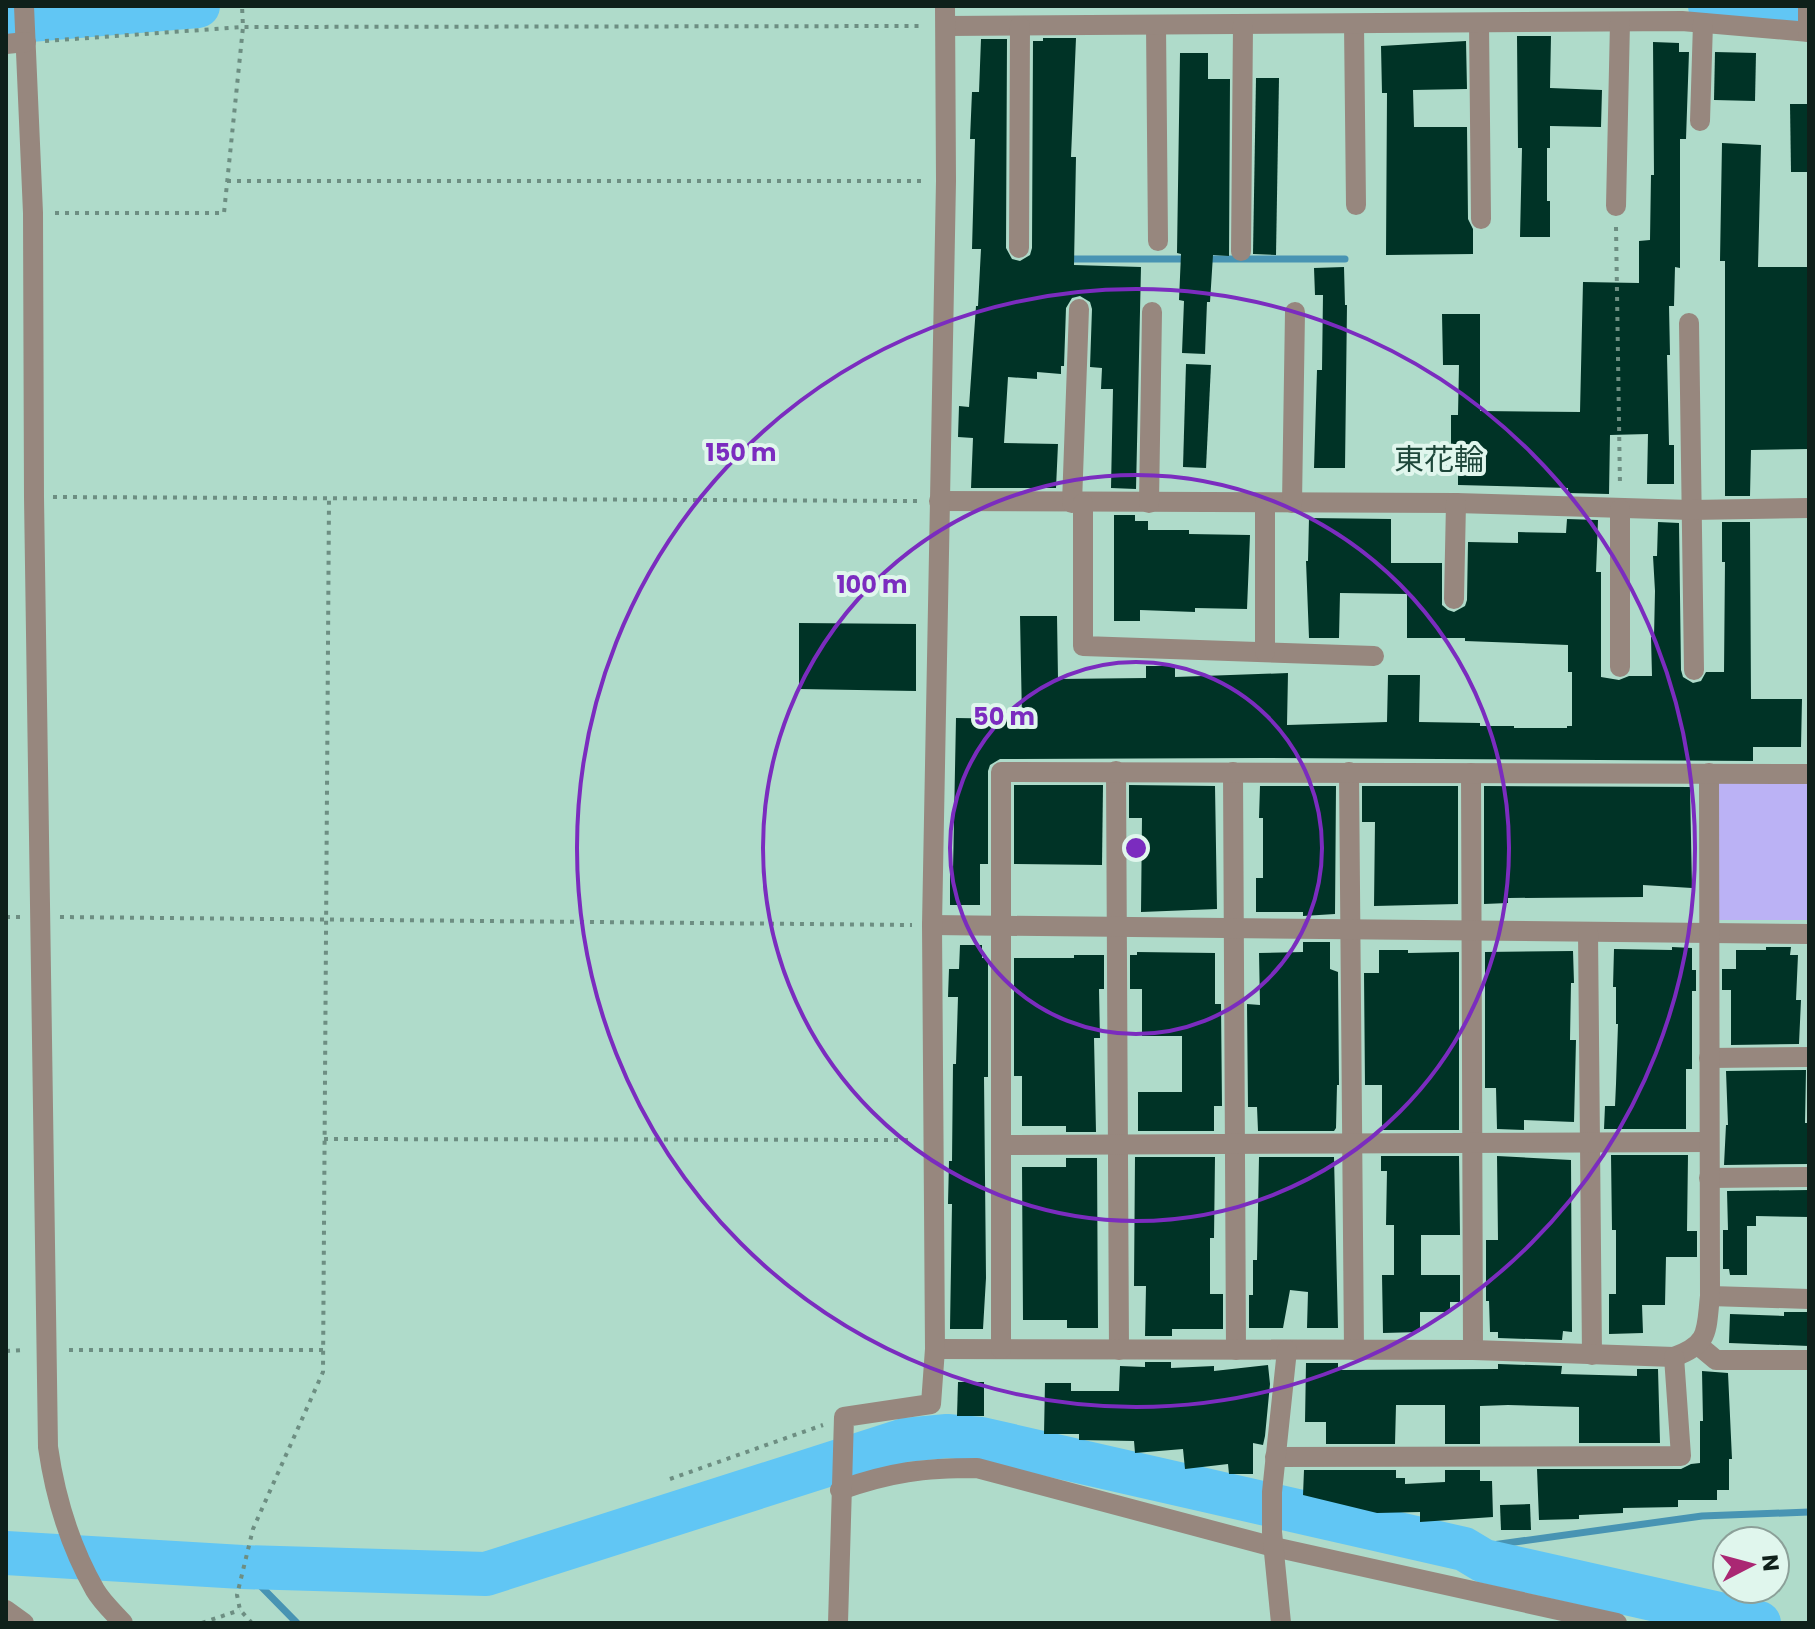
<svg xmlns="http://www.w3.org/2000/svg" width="1815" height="1629" viewBox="0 0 1815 1629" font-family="Poppins,'Noto Sans JP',sans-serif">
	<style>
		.green { fill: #bbb2f5 }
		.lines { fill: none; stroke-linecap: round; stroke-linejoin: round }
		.stream { stroke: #4894b3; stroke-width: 7 }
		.river { stroke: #61c6f4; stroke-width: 44 }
		.building { fill: #003326 }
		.path { stroke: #6d8e82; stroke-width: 4; stroke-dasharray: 4 6; stroke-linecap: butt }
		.minor { stroke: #97877e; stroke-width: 20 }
		.ring { fill: none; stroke: #7b2cbf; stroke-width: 4 }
		.labels { text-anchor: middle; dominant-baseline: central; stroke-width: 8; stroke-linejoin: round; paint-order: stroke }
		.quarter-label { font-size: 30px; fill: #1e473a; stroke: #e0f6ed }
		.centre { fill: #7b2cbf; stroke: #e0f6ed; stroke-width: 4 }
		.ring-label { font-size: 24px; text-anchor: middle; font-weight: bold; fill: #7b2cbf; stroke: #e0f6ed; stroke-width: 8; stroke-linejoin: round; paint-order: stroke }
	</style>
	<rect width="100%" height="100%" fill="#afdbca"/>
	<rect class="green" x="1719" y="782" width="90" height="138"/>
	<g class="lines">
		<g class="stream">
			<path d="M1067,259h123"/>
			<path d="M1207,259h138"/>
			<path d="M1464,1549l238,-33 107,-4"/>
			<path d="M242,1567l55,56"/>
		</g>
		<g class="river">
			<path d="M1710,6l99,8"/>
			<path d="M6,22l192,-16"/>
			<path d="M6,1553l236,14 244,7 419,-134 42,-4 34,3 483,110 20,12 275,62"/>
		</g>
	</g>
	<g class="building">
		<path d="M1517,36h34l-1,52 52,2 -1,37 -51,-1v22h-3v53h3v36h-30l2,-89h-4z"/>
		<path d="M1043,38h33l-5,119h5l-2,108 67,2 -5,222 -25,-1 2,-99h-12l1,-21 -12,-1 2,-58 -2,-7 -10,-6 -8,2 -6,10 -2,58h-3v8l-24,-2v7l-29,-2 -4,66 54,1 -2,44h-85l2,-50 -15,-1 1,-31 10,1 7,-101h2l3,-57h-9l3,-110h-5l2,-47h7l2,-53h26l-1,209 6,11 8,2 10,-6 2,-7 1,-207h10z"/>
		<path d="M1466,41l1,48 -54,1 1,37h53l1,92 5,10v25l-87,1 1,-162h-5l-1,-47z"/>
		<path d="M1653,42l26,1v9h10l-3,87h-6v129l-5,-1 -1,39h-5l1,49h-3l2,90h5v39h-27l1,-50 -38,1 -1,59 -41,-1v-5l-110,-3v-20h-7v-50h7l1,-50h-16l-1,-51h38v97l100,1 3,-130 56,1v-42l11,-1 1,-65h3z"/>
		<path d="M1715,52l41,1 -1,48 -41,-1z"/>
		<path d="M1180,53h28v26h22l-1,177 -16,-1 -3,47h-3l-2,52 -23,-1 2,-52 -5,-1 2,-46 -4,-1z"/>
		<path d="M1256,78h23l-3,177 -23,-1z"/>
		<path d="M1790,104h19v68h-18z"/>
		<path d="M1722,143l39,2 -3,122h51v182l-58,1 -1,46h-25v-235h-5z"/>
		<path d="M1344,267l1,38h2l-2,163h-31l3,-98h5l1,-75h-8l-1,-27z"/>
		<path d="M1186,364l25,1 -5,103 -23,-1z"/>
		<path d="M1114,515h21v6h13v9h41v4l61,1 -3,74 -52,-1v4l-55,-2v11h-26z"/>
		<path d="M1309,518l82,1v44h51v42l6,5 6,2 11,-6 2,-6 1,-58 50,1v-11l48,1 1,-14 31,1 -2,52h5v105l18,3 10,-4h23l-1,-39h3l1,-46 -2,-35h4l1,-34 21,1 2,147 2,7 10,6 8,-2 5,-9h18l1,-110h-3v-40h28l1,177h51l-1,48h-48v14l-493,-3 -260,1 -10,6 -2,6v93h-8v41h-30v-34h3l3,-153 66,1 -2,-103h37l1,63 88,-1v-12h29v11l113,-4 -1,52 100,-3 1,-47h32l-1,47 61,1v3h34v2h53v-2h5v-54h-4v-27l-103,-4v-3h-58v-44l-67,-1 -1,45h-30l-3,-77h2z"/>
		<path d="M799,623l117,1v67l-117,-2z"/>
		<path d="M1014,785h89l-1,80 -88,-1z"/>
		<path d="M1129,785l86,1 2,123 -76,3 1,-94h-13z"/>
		<path d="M1260,786h76l-1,128 -32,2v-4h-47v-34h7v-60h-4z"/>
		<path d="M1362,786h96v118l-84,2 1,-84h-13z"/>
		<path d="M1484,786l206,1 2,101 -49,-3v12l-135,1v5l-24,1z"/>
		<path d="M1303,942h27v27l8,3 1,113h-2l-1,43 -2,3h-76l-1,-24h-9l-1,-103 13,1 -1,-52 44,-1z"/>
		<path d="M960,945h22v13h6v119h-4l2,201 -3,51h-33l2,-125h-4l1,-43h3l1,-97h3l2,-67h-10l1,-28h10z"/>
		<path d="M1672,947l20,1v22h4v21h-4v78h-6v60h-82l1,-23h10l1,-22 2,-60h-2v-37h-3l1,-38 58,1z"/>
		<path d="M1766,947h25l-1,8h8l-2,45h5l-2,44 -68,1v-55h-9v-21h14v-19h30z"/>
		<path d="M1379,950h29v3l51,-1v178h-77v-45h-17l-1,-112h15z"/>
		<path d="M1573,951l1,32h-3l-1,57h6l-2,82 -50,-2v10l-27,-1 -1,-41h-11v-136z"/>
		<path d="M1137,952l78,1v51h6l1,102h-8v25h-76v-39h44v-56h-40v-47h-12v-34h7z"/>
		<path d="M1074,955h30v34h-5l1,49h-6l2,94h-30v-6h-44v-50h-8v-118h60z"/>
		<path d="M1806,1070l-1,53h4v41l-85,1 2,-40h2l-2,-54z"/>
		<path d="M1611,1155h77l-1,76h10v26h-31l-1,48h-23l1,28 -34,1v-40h7v-64h-4z"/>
		<path d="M1381,1156h78l1,79h-39v40h39v27h-10v10h-30v20l-37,1 -1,-58h12v-50h-8l1,-54h-6z"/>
		<path d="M1497,1156l74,4 1,172 -9,-1 -1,9 -64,-2v-6h-8l-1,-31h-3v-61h12z"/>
		<path d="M1135,1157h80l-1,81h-4v56h13v35h-51v7h-27l1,-50h-12z"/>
		<path d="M1259,1157h75l4,171h-31l1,-36 -18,-2 -7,38h-34v-33h4v-35h4z"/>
		<path d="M1066,1158h31l1,170h-31v-8h-44l-1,-153h44z"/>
		<path d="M1809,1190v27l-53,-1v10h-9v49h-17l-1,-6h-6v-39h5l-1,-39z"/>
		<path d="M1784,1312h25v34l-80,-3 1,-29 54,2z"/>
		<path d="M1145,1362h26v6l43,-2v5l54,-6 2,19 -5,52 -2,9 -10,-2v31h-24l-1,-10 -43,5 -2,-20 -48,4 -1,-12 -55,-1v-6h-35l1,-51h26v8h48l1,-25 25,1z"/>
		<path d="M1306,1363h32v5l4,2 156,-1v-5l64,2 -1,8 76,2v-7h21l2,74h-81v-36l-71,-2 -28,1v38h-35v-39h-49l-1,39h-69v-22h-21z"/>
		<path d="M1702,1371l26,2 4,86h-3v31h-12v10h-39v7l-55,1v5l-44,2v4l-40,1 -2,-51h144l10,-5 9,-1v-42h3z"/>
		<path d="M958,1382h26v34h-27z"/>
		<path d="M1304,1470h92v8h9v6l40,-2v-12h35v11h12l1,36 -73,5v-10l-43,1 -74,-18z"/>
		<path d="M1530,1504l1,26h-30l-1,-25z"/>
	</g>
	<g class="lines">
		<g class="path">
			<path d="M45,41l198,-14 681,-1"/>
			<path d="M227,181h698"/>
			<path d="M55,213h169l19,-186 -1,-21"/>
			<path d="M1616,227l4,260"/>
			<path d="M53,497l864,4"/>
			<path d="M6,917h14"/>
			<path d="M60,917l852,8"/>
			<path d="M324,1139l587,1"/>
			<path d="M69,1350h254"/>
			<path d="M6,1351l18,-1"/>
			<path d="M670,1479l153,-54"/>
			<path d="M202,1623l38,-13"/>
			<path d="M252,1623l-12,-13 -3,-15 16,-66 70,-157 6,-874"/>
		</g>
		<g class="minor">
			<path d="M24,6l9,207 1,284 14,950c7,49 22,99 47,143 7,12 19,23 28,33"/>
			<path d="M1479,23l2,196"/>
			<path d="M1354,24l2,181"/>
			<path d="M1156,25l2,216"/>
			<path d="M947,26l735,-5 127,11"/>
			<path d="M1808,32v-26"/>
			<path d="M6,44l20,-2"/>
			<path d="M1700,121l3,-98"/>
			<path d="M1616,206l4,-184"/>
			<path d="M1019,248l1,-222"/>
			<path d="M1241,251l2,-226"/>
			<path d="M1689,323l5,347"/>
			<path d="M939,501l517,2 235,7 118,-2"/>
			<path d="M1072,503l7,-194"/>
			<path d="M1083,503v143l291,10"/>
			<path d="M1149,503l3,-191"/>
			<path d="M1265,503v149"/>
			<path d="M1292,503l3,-191"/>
			<path d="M1454,599l2,-96"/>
			<path d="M1620,667v-158"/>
			<path d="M1116,771l3,579"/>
			<path d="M1233,772l3,578"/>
			<path d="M1349,772l5,578"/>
			<path d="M1471,773l2,577"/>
			<path d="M932,925l877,9"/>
			<path d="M1588,932l4,423"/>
			<path d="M1709,1058l100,-1"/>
			<path d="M1001,1145l708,-3"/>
			<path d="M1709,1178l100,-1"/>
			<path d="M1710,1296l99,3"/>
			<path d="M1698,1345l18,15h93"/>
			<path d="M935,1349l538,1 201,7c36,-13 32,-26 36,-61l-1,-523"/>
			<path d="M1001,1349v-577l808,2"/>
			<path d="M1275,1457l406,-1 -7,-99"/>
			<path d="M840,1490c51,-18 83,-22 137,-22l297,79 343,76"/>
			<path d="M6,1610l18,13"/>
			<path d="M838,1623l6,-206 87,-13 4,-55 -3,-424 14,-744 -1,-175"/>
			<path d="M1281,1623l-9,-91v-40l15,-142"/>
		</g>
	</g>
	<g class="ring">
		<circle cx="1136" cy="848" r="186"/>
		<circle cx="1136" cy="848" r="373"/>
		<circle cx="1136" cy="848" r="559"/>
	</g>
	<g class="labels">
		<g class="quarter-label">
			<text x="1439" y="459">東花輪</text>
		</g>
	</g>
	<circle cx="1136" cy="848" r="12" class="centre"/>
	<g class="ring-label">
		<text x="741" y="461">150 m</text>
		<text x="872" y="593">100 m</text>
		<text x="1004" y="725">50 m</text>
	</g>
	<rect width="1815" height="1629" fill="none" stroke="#0f201a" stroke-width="16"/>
	<g transform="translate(1751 1565) rotate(84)"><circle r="38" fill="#e0f6ed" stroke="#8ca099" stroke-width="2"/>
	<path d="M0-6L14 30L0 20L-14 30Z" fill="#aa2773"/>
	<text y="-12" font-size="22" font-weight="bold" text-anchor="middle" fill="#0f201a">N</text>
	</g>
</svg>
